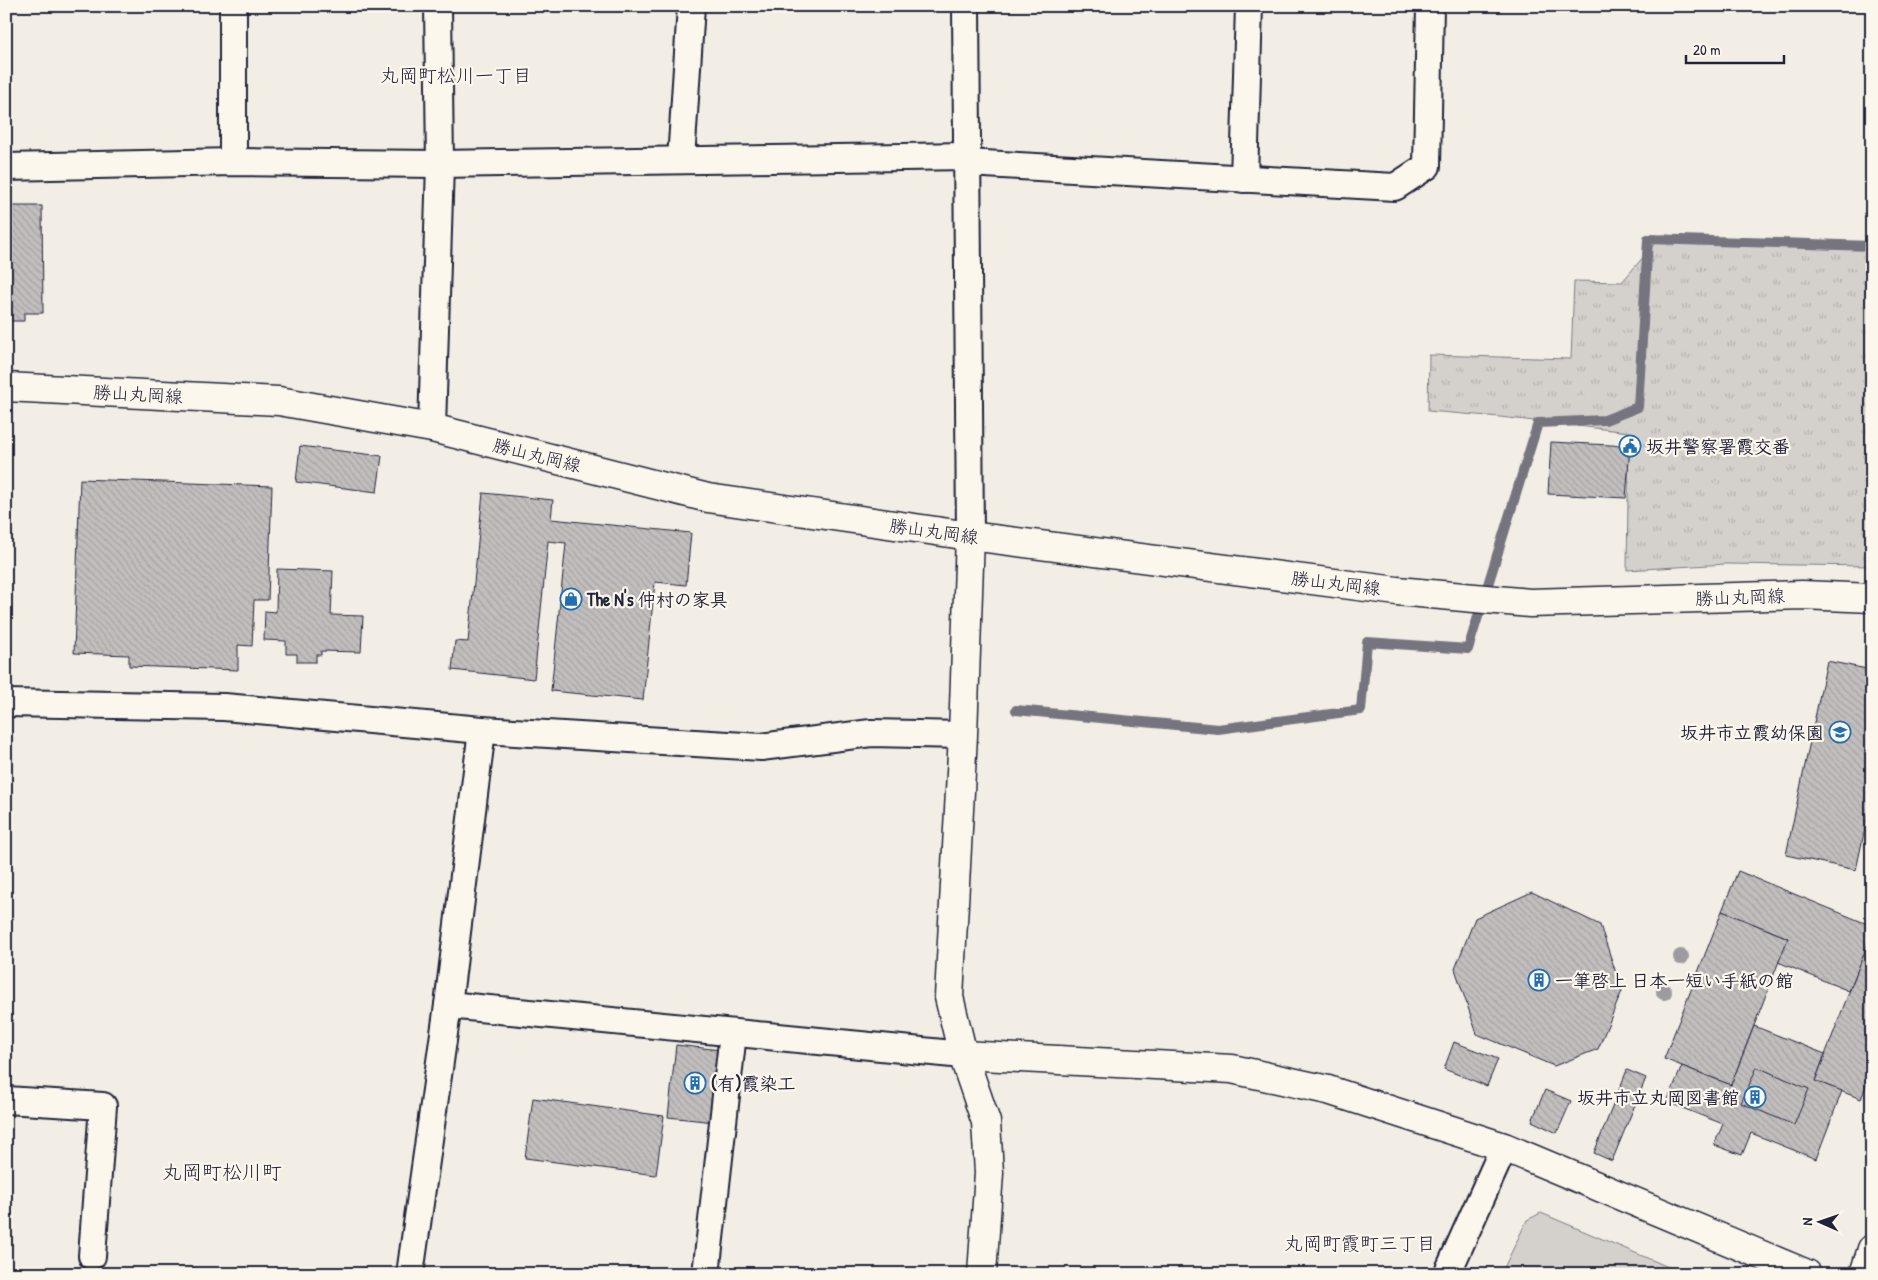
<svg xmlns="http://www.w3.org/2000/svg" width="1878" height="1280" viewBox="0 0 1878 1280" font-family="'Patrick Hand','Klee One',sans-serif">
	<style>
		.grass { fill: #d4d1cc; stroke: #7b7a84 }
		.park { fill: url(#park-tufts); stroke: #7b7a84 }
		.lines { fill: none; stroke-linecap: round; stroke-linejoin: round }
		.stream { stroke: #76747f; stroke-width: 10 }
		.building { fill: url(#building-back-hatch); stroke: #22223b }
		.minor-casing { stroke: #22223b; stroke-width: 30 }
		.tertiary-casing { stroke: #22223b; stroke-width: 31 }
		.primary-casing { stroke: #22223b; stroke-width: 31 }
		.minor { stroke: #fbf7ec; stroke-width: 26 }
		.tertiary { stroke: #fbf7ec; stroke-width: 28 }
		.primary { stroke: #fbf7ec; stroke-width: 28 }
		.tree { fill: #9d9b9f }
		.labels { text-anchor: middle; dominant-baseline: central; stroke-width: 4.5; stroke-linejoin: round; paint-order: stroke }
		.street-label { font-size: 18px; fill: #22223b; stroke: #fbf7ec }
		.poi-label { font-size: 18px; font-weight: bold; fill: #22223b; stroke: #fbf7ec; text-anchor: start }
		.neighbourhood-label { font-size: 19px; fill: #22223b; stroke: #fbf7ec }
		.quarter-label { font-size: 20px; fill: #22223b; stroke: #fbf7ec }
	</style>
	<defs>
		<pattern id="park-tufts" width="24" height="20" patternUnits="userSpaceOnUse" patternTransform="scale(1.25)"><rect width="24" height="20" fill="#d4d1cc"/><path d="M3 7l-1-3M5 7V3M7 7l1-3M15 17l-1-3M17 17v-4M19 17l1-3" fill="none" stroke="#b6b3b0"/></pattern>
		<pattern id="building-back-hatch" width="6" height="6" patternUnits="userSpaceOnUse" patternTransform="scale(1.25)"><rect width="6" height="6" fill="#c2bebe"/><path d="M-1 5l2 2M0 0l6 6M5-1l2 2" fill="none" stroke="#a6a3a4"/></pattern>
	</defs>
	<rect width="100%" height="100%" fill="#f2eee5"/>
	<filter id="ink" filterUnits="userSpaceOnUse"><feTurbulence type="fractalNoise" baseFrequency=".02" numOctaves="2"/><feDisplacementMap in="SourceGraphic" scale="10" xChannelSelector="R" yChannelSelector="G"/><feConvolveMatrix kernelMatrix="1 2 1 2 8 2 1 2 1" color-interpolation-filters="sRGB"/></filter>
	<g filter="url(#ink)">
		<path class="grass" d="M1541,1213l144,61h-184l26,-54z"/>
		<path class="park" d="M1662,235l210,14v317l-146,-2 -99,6 2,-138 -129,-15 -72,-6 1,-56 142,4 3,-78 48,1z"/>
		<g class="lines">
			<path class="stream" d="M1016,710l202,19 143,-19 6,-68 101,7 70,-226 67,-3 33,-13 10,-168 224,7"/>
		</g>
		<g class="building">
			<path d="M6,206h36l1,107h-19v8h-18z"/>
			<path d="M1551,442l79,4 -4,52 -78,-4z"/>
			<path d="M300,446l82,10 -5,36 -81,-10z"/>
			<path d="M80,479l192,7 -4,114h-14l-2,46 -14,-1v25l-109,-4v-11l-55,-2z"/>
			<path d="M483,493l70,7 -2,19 140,14 -5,52 -31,-3 -12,118 -92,-9 15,-148 -18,-2 -14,138 -82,-9 3,-29 13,1z"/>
			<path d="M277,569l56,2 -2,44 32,1 -2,36 -40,-1v4h-5v7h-19v-8h-11v-13l-22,-1 1,-29 11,1z"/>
			<path d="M1827,661l45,9v126l-16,74 -70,-15z"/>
			<path d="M1738,871l134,55v10l-23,55 -71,-29 10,-24 -66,-27z"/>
			<path d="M1532,892l68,33 22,66 -24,58 -44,17 -77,-32 -22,-65 20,-51z"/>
			<path d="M1722,911l66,27 -57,147 -67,-26z"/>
			<path d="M1868,943l4,2v126l-11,28 -46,-18z"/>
			<path d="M1754,1026l71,28 -10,27 27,10 -26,68 -65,-26 -9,22 -28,-10 9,-21 -56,-22 15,-36 49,19z"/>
			<path d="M1454,1042l44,17 -11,27 -43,-17z"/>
			<path d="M676,1045l45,5 -7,72 -46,-5z"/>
			<path d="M1757,1067l52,22 -15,36 -53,-22z"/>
			<path d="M1627,1070l19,8 -34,83 -18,-8z"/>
			<path d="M1545,1090l26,11 -14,32 -25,-12z"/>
			<path d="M533,1098l131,18 -8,59 -131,-17z"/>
		</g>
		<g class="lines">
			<g class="minor-casing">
				<g id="minor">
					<path d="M966,6l4,530"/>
					<path d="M681,160l10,-154"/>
					<path d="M233,162v-156"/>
					<path d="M967,163l428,24 32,-21 3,-160"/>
					<path d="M6,167l227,-5 207,2 528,-8"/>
					<path d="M1244,179l5,-173"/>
					<path d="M432,428l8,-264 -2,-158"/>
					<path d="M6,703l218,4 258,23 279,17 110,-14 92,2"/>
					<path d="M448,1005l515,50"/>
					<path d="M6,1100l97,6 -11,150"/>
					<path d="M410,1274l38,-269 34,-275"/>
					<path d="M706,1274l27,-241"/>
					<path d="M1447,1274l57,-127"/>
				</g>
			</g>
			<g class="tertiary-casing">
				<g id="tertiary">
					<path d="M970,536l-7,199 -14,262 14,58 23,67 3,51 -7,101"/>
					<path d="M963,1055l269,14 96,21 176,57 303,127"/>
					<path d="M1864,1274l8,-25"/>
				</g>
			</g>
			<g class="primary-casing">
				<path id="primary" d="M6,387l273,14 153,27 276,70 262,38 427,55 133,12 272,-8 70,3"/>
			</g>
			<use href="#minor" class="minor"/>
			<use href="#tertiary" class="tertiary"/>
			<use href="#primary" class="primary"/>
		</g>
		<g class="tree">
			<circle cx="1681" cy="957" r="8"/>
			<circle cx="1664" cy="992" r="8"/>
		</g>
	</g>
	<defs>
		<g id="civic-ring" transform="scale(1.125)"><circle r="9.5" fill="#fbf7ec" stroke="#1f6fb2" stroke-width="1.5"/><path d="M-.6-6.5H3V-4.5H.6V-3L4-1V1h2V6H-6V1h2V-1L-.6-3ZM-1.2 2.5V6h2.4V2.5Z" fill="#1f6fb2"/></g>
		<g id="shop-ring" transform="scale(1.125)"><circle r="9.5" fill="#fbf7ec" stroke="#1f6fb2" stroke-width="1.5"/><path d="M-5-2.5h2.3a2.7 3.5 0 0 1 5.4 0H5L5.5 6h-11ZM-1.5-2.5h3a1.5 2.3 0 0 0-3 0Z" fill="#1f6fb2"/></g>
		<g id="school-ring" transform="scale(1.125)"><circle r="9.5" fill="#fbf7ec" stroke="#1f6fb2" stroke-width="1.5"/><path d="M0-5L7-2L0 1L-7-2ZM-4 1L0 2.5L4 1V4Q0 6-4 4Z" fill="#1f6fb2"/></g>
		<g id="building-ring" transform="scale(1.125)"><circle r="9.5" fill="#fbf7ec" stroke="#1f6fb2" stroke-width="1.5"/><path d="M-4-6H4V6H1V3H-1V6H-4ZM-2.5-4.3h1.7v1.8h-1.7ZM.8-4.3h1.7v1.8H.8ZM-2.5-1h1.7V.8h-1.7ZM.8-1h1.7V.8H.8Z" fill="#1f6fb2"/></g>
	</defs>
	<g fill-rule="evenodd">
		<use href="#civic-ring" x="1630" y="446"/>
		<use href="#shop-ring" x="571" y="599"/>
		<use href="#school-ring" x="1840" y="732"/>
		<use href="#building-ring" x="1539" y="980"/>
		<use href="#building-ring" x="695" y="1083"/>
		<use href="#building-ring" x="1755" y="1097"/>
	</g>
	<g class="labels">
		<g class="street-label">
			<text transform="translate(138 394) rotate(3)">勝山丸岡線</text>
			<text transform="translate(537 455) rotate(14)">勝山丸岡線</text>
			<text transform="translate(934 531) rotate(8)">勝山丸岡線</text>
			<text transform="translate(1336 583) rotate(7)">勝山丸岡線</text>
			<text transform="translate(1740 597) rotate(-2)">勝山丸岡線</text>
		</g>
		<g class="poi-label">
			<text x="1646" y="446">坂井警察署霞交番</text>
			<text x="587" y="599">The N's 仲村の家具</text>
			<text x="1824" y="732" text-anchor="end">坂井市立霞幼保園</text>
			<text x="1555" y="980">一筆啓上 日本一短い手紙の館</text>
			<text x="711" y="1083">(有)霞染工</text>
			<text x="1739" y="1097" text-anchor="end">坂井市立丸岡図書館</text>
		</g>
		<g class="neighbourhood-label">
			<text x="456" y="75">丸岡町松川一丁目</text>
			<text x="1360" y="1243">丸岡町霞町三丁目</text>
		</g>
		<g class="quarter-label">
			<text x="222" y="1171">丸岡町松川町</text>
		</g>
	</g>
	<rect width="1878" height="1280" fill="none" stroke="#fbf7ec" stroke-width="25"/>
	<rect x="12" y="12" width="1853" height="1255" fill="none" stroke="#22223b" stroke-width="2" filter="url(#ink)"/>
	<g transform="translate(1820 1222) rotate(272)" stroke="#fbf7ec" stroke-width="4" paint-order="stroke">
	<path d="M0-4L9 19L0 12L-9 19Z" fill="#22223b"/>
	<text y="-8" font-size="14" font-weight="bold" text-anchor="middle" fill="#22223b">N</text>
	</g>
	<path d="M1686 55v8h98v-8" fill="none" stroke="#22223b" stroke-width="2.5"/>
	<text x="1693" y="55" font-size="15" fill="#22223b" stroke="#fbf7ec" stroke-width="4" paint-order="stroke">20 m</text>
</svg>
